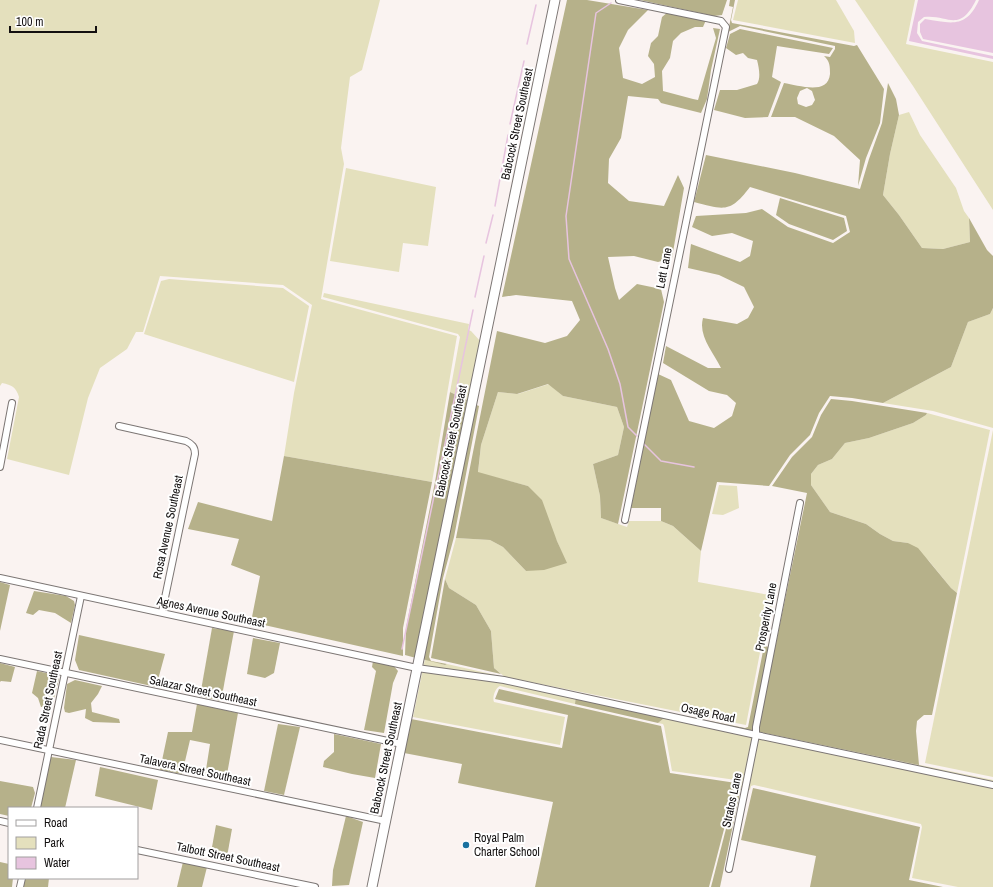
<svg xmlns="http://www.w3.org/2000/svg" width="993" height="887" viewBox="0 0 993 887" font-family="'Archivo Narrow',sans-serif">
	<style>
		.green { fill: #e4e0bd }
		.forest { fill: #b6b18a; fill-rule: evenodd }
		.water { fill: #e7c4df }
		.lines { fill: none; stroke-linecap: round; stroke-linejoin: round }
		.stream { stroke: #e7c4df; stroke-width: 1.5 }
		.street-casing { stroke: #7c7674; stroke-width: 8 }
		.secondary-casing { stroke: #7c7674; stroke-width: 11 }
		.street { stroke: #fff; stroke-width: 6 }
		.secondary { stroke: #fff; stroke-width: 9 }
		.poi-dot { fill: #1871a0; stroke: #fff; stroke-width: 1.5 }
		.labels { text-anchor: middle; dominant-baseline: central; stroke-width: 4; stroke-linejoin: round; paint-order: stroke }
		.street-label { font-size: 12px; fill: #131010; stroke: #fff }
		.poi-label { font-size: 12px; fill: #131010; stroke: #fff; text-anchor: start }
	</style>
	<rect width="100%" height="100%" fill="#faf3f1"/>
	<g class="green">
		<path d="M0,0h380l-18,70 -12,7 -9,71 3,16 -23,135 136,37 -25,146 -148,-26 10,-63 18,-88 -29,-20 -123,-9 -17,56h-7l-9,17 -27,19 -12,30 -19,77 -62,-16 12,-62c-3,-10 -7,-12 -17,-14l-2,3z"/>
		<path d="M738,0h98l18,31 1,12 -122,-23z"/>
		<path d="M855,0h60l-9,44 87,18v148l-80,-124z"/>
		<path d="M909,112l11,23 36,53 8,23 5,7 1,24 -27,7 -21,-1 -23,-33 -16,-20 7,-41 9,-39z"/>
		<path d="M346,168l90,19 -8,59 -25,-3 -4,29 -69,-11z"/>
		<path d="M169,279l114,9 26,18 -15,76 -150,-48 17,-53z"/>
		<path d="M324,293l145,31 -1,6 3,1 10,11 -12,59 -19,-9 10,-55 -2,-3 -135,-37z"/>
		<path d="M993,308v120l-60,-17 -50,-8 68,-36 17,-45 22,-8z"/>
		<path d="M549,384l14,12 54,11 7,20 -6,28 -25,9 7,32 1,22 26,9 2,-6h32l12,5 28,25 -3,31 77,14 -13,46 -16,83 -241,-48 -11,-9 -3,-37 -15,-26 -27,-17 -4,-9 11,-41 34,2 13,7 23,24 40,-8 -9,-22 -29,-55 -50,-13 3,-28 17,-53 20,2z"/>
		<path d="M927,413l63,17 -33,163 -6,-5 -22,-27 -21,-18 -15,-2 -13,-7 -14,-10 -36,-12 -19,-27v-11l7,-9 14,-6 13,-16 24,-5 44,-15 13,-8z"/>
		<path d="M993,430v347l-68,-14z"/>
		<path d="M719,485l18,1 2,22 -16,7 -11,-1z"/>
		<path d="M425,659l20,6 2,-1 53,12 5,4 71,14 -1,10 -75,-18c-5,2 -8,12 -6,16l71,15 -5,28 -147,-28z"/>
		<path d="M673,716h9l311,64v107h-35l-46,-9 10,-51 -1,-3 -167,-39 -3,1 -1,4 -13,-4 1,-4 -2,-2 -64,-9 -8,-45 -1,-2 -5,-1 5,-4z"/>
	</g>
	<g class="forest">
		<path d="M567,0h20l61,10 -20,20 -9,18 4,30 19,6 13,-7 -1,-13 -6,-8 3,-13 7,-7 4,-19 6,-5 38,8 -3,7h-8l-14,6 -8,8 -3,17 -8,13 1,20 30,8 5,1 18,-62 -3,-10 7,1 -9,41 -4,29 -6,14 -40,-10 -3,-4 -30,-3 -7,42 -12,21 -1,24 21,18 35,5 14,-31 6,13 -12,70 -14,4 -24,-6 -26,1 7,31 4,12 18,-16 24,5 3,13 -46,222 -17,-6 -1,-22 -7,-32 25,-9 6,-28 -7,-20 -54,-11 -15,-12 -31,10 -19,-2 -17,53 -3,27 50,14 14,14 15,41 10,22 -23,7 -18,1 -23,-24 -13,-7 -34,-2 41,-207 48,12 22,-7 13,-16 -8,-19 -56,-6 -14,2z"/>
		<path d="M640,0h87l-5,15 -8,1z"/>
		<path d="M730,0h5l-4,20 1,3 122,23 3,-1 27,44 -4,34 -14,35 -8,28 2,-26 -26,-24 -39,-19h-24l13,-34c14,2 44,13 46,-9 0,-7 0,-13 -6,-18l6,1 5,-8v-3l-95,-20 -12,6 5,-25 -4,-1zM807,88l5,3 3,9 -3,5 -6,2 -8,-3 -1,-6 3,-7z"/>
		<path d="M740,29l93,19 -4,6 -52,-8 -5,31 9,5 -13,35 -23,1 -31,-8 6,-20h17l20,-6c4,-6 2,-16 0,-24l-9,-2 -5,-5 -7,2 -10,-7 4,-14z"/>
		<path d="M888,83l8,16 3,16 -9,39 -7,41 16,20 23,33 21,1 27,-7 -1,-24 18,32 6,6v52l-3,6 -22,8 -17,45 -68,36 -31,-5 -22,-2 -11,17 -9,22 -20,20 -21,31 -52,-4 -16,69 -28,-25 -12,-5v-13h-30l27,-134 13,6 18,41 25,7 18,-12 4,-13 -9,-8 -18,-4 -46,-28 3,-17 42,22h13c-8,-16 -23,-32 -18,-50l34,6 11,-6 6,-11 -10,-20 -25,-12 -31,-7 3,-24 49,18 10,-6 3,-15 -21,-8 -20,3 -20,-9 4,-11 50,-3 16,-4 26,18 45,16 17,-11 -4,-16 -96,-29c-20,26 -25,23 -56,15l12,-47 89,18 65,16 9,-30 13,-36z"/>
		<path d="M780,198l64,20 3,13 -14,9 -44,-16 -13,-9z"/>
		<path d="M450,392l19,9 -53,257 -11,-3 1,-27 29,-146z"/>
		<path d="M831,399l21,2 75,12 -1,2 -13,8 -44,15 -24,5 -13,16 -14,6 -7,9v11l19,27 36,12 14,10 13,7 15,2 10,5 33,40 6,5 -25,122h-8l-7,6 -1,10 3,34 -237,-49 -19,3 -5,4 -83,-19 1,-10 169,34 3,-1 16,-81 11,2 32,-155 -35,-7 20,-29 20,-20 9,-22z"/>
		<path d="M474,404l5,2 -25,131 -11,41 -14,79 2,4 16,3 -2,1 -23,-6z"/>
		<path d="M284,456l148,26 -29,146v28l-152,-34 9,-46 -29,-11 8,-26 -51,-10 10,-27 74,19z"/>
		<path d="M445,579l4,9 27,17 15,26 3,37 7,6 -70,-16z"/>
		<path d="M0,582l10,3 -10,46z"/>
		<path d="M34,591l32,5 8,5 1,4 -4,18 -16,-10 -16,-3 -6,5 -7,-2z"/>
		<path d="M212,628l22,3 -13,70 -21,-5z"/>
		<path d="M79,635l86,19 -9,33 -77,-17 -4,-10z"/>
		<path d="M253,638l27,5 -6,30 -9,5 -18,-4z"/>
		<path d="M373,661l20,4 5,6 -5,12 -9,50 -20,-3 12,-59 -4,-4z"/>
		<path d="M0,663l15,4 -4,15 -10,-1 -1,1z"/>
		<path d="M37,671l18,4 4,4 -7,27 -11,1 -3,-9 -6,-5z"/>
		<path d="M75,680l27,6 -4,8 -7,9 1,9 27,7 1,4 -27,-1 -8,-4 1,-9 -17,4 -4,-1 -1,-4 3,-24z"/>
		<path d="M499,689l162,37 9,47 66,10 -27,104h-174l18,-85 -95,-19 4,-19 -58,-11 7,-34 151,29 6,-33 -73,-16z"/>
		<path d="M197,704l41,9 -12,67 -21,-4 5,-32 -20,-4 -8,34 -22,-4 8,-38h24z"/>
		<path d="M278,724l22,3 -16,68 -20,-4z"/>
		<path d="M334,734l47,10 -6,34 -23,-4 -29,-7 1,-6 10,-9z"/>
		<path d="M51,757l25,3 -11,48h-26z"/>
		<path d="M100,767l58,13 -6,30 -57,-14z"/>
		<path d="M0,781l33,6 2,6 -4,15h-22v8l-9,-2z"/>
		<path d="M737,786l4,1 -21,100h-9z"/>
		<path d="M753,788l167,39 -11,53 34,7h-133l6,-31 -75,-16z"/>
		<path d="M346,816l17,6 -14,63 -17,1 1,-16z"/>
		<path d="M216,825l16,4 -6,33 -16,-4z"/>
		<path d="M0,862l9,2v14h4l-1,9h-12z"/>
		<path d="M183,862l24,5 -5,20h-25z"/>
		<path d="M24,878h25l-1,9h-26z"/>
	</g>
	<g class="water">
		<path d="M918,0h58c-17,34 -28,14 -52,17l-6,5 -1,11 5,8 71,15v3l-84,-18z"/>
		<path d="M979,0h14v53l-70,-14 -3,-7v-8l5,-5c26,4 41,10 54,-19z"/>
	</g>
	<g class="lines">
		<g class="stream">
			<path d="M611,3l-15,10 -30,203 3,43 39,90 12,35 8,43 9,9"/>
			<path d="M527,44l9,-39"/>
			<path d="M510,124l14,-63"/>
			<path d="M495,206l13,-71"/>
			<path d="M486,243l7,-28"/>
			<path d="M475,297l9,-41"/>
			<path d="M644,444l17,17 33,6"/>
			<path d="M402,649l71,-339"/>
		</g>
		<g class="street-casing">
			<g id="street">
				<path d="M619,0l102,21 5,6 -101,493"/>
				<path d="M119,426l67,15c6,3 9,6 9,13l-33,158"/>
				<path d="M0,467l12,-64"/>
				<path d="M0,578l417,90 87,12 252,55 237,50"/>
				<path d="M0,659l402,85"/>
				<path d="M0,740l386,81"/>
				<path d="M37,808l44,-212"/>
				<path d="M0,821l9,2"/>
				<path d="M137,850l178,37"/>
				<path d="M729,869l27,-134v-8l44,-224"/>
				<path d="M20,887l2,-9"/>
			</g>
		</g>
		<g class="secondary-casing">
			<path id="secondary" d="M372,887l183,-887"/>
		</g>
		<use href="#street" class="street"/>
		<use href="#secondary" class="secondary"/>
	</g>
	<circle class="poi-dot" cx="466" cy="845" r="4"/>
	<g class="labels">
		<g class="street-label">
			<text transform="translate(517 124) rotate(-78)">Babcock Street Southeast</text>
			<text transform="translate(664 268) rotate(-79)">Lett Lane</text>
			<text transform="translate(451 441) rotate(-78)">Babcock Street Southeast</text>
			<text transform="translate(168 527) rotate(-78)">Rosa Avenue Southeast</text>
			<text transform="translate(211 612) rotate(12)">Agnes Avenue Southeast</text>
			<text transform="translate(766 617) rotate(-79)">Prosperity Lane</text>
			<text transform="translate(203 691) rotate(12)">Salazar Street Southeast</text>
			<text transform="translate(48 700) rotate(-78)">Rada Street Southeast</text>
			<text transform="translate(708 713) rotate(12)">Osage Road</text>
			<text transform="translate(386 758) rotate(-78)">Babcock Street Southeast</text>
			<text transform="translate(195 770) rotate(12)">Talavera Street Southeast</text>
			<text transform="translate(732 800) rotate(-78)">Stratos Lane</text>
			<text transform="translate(228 857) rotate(12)">Talbott Street Southeast</text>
		</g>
		<g class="poi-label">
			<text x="474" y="838">Royal Palm<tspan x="474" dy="14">Charter School</tspan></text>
		</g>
	</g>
	<rect x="8" y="807" width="130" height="72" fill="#ffffff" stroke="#a19f9f"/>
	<rect x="16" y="820" width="20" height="6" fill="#ffffff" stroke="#a19f9f"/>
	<text x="44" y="827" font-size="12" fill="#131010">Road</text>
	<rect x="16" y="837" width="20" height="12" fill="#e4e0bd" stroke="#a19f9f"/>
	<text x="44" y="847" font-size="12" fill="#131010">Park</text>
	<rect x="16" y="857" width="20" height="12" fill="#e7c4df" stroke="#a19f9f"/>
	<text x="44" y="867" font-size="12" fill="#131010">Water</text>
	<path d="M10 26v6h86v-6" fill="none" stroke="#131010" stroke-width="2"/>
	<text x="16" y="26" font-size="12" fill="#131010" stroke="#ffffff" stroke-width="3" paint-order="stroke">100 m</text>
</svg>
